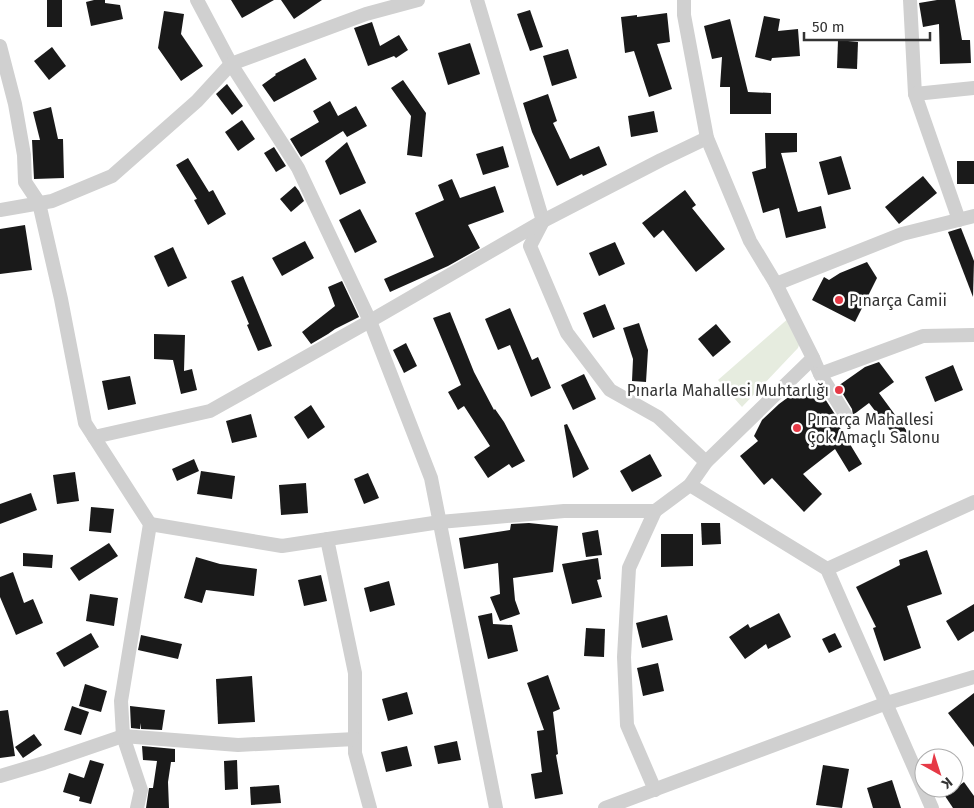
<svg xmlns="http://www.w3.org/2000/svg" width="974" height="808" viewBox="0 0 974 808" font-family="'Fira Sans',sans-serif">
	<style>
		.green { fill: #e6ecdf }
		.building { fill: #1a1a1a }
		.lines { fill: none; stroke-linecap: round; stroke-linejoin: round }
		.street { stroke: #d0d0d0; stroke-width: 14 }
		.poi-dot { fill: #e63946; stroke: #fff; stroke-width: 2 }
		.labels { text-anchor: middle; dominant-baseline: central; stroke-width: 5; stroke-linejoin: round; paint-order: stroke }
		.poi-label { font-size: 16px; fill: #333; stroke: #fff; text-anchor: start }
	</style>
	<rect width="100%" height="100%" fill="#fff"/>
	<path class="green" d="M790,317l11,22 -3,9 -56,59 -24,-27z"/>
	<g class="building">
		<rect x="47" y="0" width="15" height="27"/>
		<path d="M94,0h11v3l15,2 3,14 -32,7 -5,-24z"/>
		<path d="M231,0h43l-32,18z"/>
		<path d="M281,0h41l-28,19z"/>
		<path d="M937,0h18l7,40h8l1,23 -31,1 -1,-40 -16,3 -4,-24z"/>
		<path d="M530,10l13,37 -13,4 -13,-37z"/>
		<path d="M164,11l20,3 -3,20 22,32 -22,15 -23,-33z"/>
		<path d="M667,13l3,29 -13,2 15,45 -23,8 -15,-46 -9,2 -4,-36 16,-2v2z"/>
		<path d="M764,16l16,3 -2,12 20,-2 2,27 -28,2 -1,3 -16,-4z"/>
		<path d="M730,19l18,73 23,1v21h-41v-27h-10l2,-30 -10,2 -8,-33z"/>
		<path d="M372,22l8,24 19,-11 9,15 -12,8 -2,-2 -26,10 -14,-38z"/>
		<path d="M838,40l20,2 -1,27 -20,-1z"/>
		<path d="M470,43l10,31 -32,11 -10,-32z"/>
		<path d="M52,47l14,19 -17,14 -15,-19z"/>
		<path d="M568,49l9,29 -25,8 -9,-30z"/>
		<path d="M305,58l12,21 -43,23 -12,-17 14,-10 -1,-1z"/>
		<path d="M403,80l23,33 -4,44 -15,-2 4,-39 -20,-28z"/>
		<path d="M227,84l16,22 -11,9 -16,-21z"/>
		<path d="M548,94l9,27 -4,2 17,36 29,-13 8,19 -24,11 -1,-2 -25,12 -25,-54 -9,-29z"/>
		<path d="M330,101l8,15 18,-10 11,20 -20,11 -4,-6 -42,26 -11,-18 29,-17 -6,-11z"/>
		<path d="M51,107l7,32h5l1,39 -30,1 -2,-39h8l-7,-28z"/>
		<path d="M654,111l4,21 -27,5 -3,-21z"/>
		<path d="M242,120l13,19 -17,12 -13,-19z"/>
		<path d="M765,133h32v19l-16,1 17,59 23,-6 5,22 -40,10 -7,-30 -16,5 -11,-41 14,-4z"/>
		<path d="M347,142l19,41 -26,12 -15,-34z"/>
		<path d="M503,146l6,21 -26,8 -7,-21z"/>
		<path d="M274,147l12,19 -10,6 -12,-19z"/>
		<path d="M841,156l10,33 -23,6 -9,-33z"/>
		<path d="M188,158l21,34 4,-2 13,24 -18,11 -14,-25 3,-1 -21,-34z"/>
		<rect x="957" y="161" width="17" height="23"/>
		<path d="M923,176l14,17 -38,31 -14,-17z"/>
		<path d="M452,179l8,19 35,-12 9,26 -36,13 12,23 -32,18 -58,26 -6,-13 50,-22 -19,-44 29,-13 -6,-15z"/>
		<path d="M295,186l4,5 5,10 -13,11 -11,-13z"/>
		<path d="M685,190l11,15 -4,3 33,41 -29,23 -33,-42 -9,8 -12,-15z"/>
		<path d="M360,209l17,33 -22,11 -16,-33z"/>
		<path d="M25,225l7,45 -32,4v-45z"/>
		<path d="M961,228l13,33 -1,36 -25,-65z"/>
		<path d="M305,241l9,17 -32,18 -10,-18z"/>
		<path d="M615,242l10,22 -26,12 -10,-23z"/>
		<path d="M173,247l14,31 -19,9 -14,-31z"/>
		<path d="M867,262l10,16 -22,44 -43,-22 12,-23 5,3 11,-7z"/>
		<path d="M243,276l29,70 -14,5 -11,-26 2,-1 -18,-43z"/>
		<path d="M342,281l17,36 -24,12 -7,5 -17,10 -9,-12 33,-26 -7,-19z"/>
		<path d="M605,304l10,25 -22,9 -10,-25z"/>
		<path d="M510,308l22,52 6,-3 13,31 -20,9 -21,-52 -12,5 -13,-31z"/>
		<path d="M450,312l24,60 20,38 1,-1 9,13 21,39 -13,7 -3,-4 -21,14 -14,-21 16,-11 -26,-40 -6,4 -10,-18 13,-7 -28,-67z"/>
		<path d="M639,323l9,27 -2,32 -14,-1 1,-22 -10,-31z"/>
		<path d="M716,324l15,18 -18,15 -15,-18z"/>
		<path d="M154,334l31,1 -1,36 8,-2 5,21 -16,4 -8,-34 -19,-1z"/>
		<path d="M406,343l11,23 -13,7 -11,-23z"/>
		<path d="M879,362l15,20 -15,11 30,41 -10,8 -30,-39 -16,12 -1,-6 -14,-23 27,-19z"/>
		<path d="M953,365l10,25 -28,12 -10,-25z"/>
		<path d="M584,374l12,25 -23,11 -12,-25z"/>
		<path d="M130,376l6,28 -28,6 -6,-29z"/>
		<path d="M809,388h9l20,31 2,2 4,2 -5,3 23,38 -13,8 -14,-23 -32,25 19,20 -18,18 -32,-34 -8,7 -24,-29 18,-15 -4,-5 8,-16 17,-16 15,-11z"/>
		<path d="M311,405l14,22 -17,12 -14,-22z"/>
		<path d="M251,414l6,23 -25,6 -6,-22z"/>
		<path d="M567,424l22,45 -16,9 -9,-53z"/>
		<path d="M650,454l12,22 -30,16 -12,-21z"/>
		<path d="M194,459l5,12 -22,10 -5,-12z"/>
		<path d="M201,471l34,5 -3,23 -35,-5z"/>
		<path d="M75,472l4,29 -22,3 -4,-29z"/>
		<path d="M368,473l11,25 -15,6 -10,-25z"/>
		<path d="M306,483l2,30 -27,2 -2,-30z"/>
		<path d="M31,493l6,17 -37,14v-20z"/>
		<path d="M91,507l23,2 -3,24 -22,-2z"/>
		<path d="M529,523l29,3 -5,46 -40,6 2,22 5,14 -20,7 -10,-24 10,-3 -2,-31 -34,6 -5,-31 51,-8 1,-6z"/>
		<path d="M701,523h19l1,21 -19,1z"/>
		<path d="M598,530l4,25 -16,2 -4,-24z"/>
		<path d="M661,534h32v32l-32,1z"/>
		<path d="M109,543l9,13 -39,25 -9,-13z"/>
		<path d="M927,550l15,44 -35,12 14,42 -37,13 -11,-33 3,-1 -20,-40 44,-22 -1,-5z"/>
		<path d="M23,553l30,2 -1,13 -29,-2z"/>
		<path d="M196,557l24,7 37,5 -3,27 -48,-6 -4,13 -18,-5z"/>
		<path d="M598,558l3,21 -4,1 5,17 -30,7 -10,-40z"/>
		<path d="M13,572l11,31 9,-4 10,24 -27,12 -16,-38v-20z"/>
		<path d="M321,575l6,26 -23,5 -6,-26z"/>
		<path d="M389,581l6,24 -25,7 -6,-24z"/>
		<path d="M90,594l28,4 -4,28 -28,-5z"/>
		<path d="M974,604v27l-16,10 -12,-20z"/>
		<path d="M492,613l1,11 19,1 6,26 -30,8 -10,-43z"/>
		<path d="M779,613l12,24 -23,12 -2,-5 -21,15 -16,-22 19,-13 2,4z"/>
		<path d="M667,615l6,25 -31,8 -6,-25z"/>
		<path d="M586,628l19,1 -1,28 -20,-1z"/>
		<path d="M91,633l8,14 -35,20 -8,-14z"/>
		<path d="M835,633l7,14 -13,6 -7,-14z"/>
		<path d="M141,635l41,9 -4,15 -40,-9z"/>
		<path d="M658,663l6,28 -21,5 -6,-28z"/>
		<path d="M548,675l12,34 -7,3 5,42 -2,1 7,39 -28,5 -4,-25 11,-2 -5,-41 7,-1 -17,-47z"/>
		<path d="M252,676l3,46 -37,2 -2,-45z"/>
		<path d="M85,684l22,7 -6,21 -22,-6z"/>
		<path d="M407,692l6,22 -25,7 -6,-22z"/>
		<path d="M974,693v54l-26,-34z"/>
		<path d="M72,706l17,6 -8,23 -17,-5z"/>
		<path d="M130,706l35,4 -3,20 -21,-1v-6l-1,6 -9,-1z"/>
		<path d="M8,710l7,46 -15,2v-47z"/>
		<path d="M34,734l8,11 -19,13 -8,-11z"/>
		<path d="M457,741l4,19 -23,4 -4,-18z"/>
		<path d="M142,746l33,3v13h-4l-3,20 1,26h-23l3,-20h4l4,-27 -14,-1z"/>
		<path d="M407,746l5,20 -26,6 -5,-20z"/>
		<path d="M90,760l14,4 -13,40 -12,-3 1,-4 -17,-5 6,-19 15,5z"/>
		<path d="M237,760l1,29 -13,1 -1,-29z"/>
		<path d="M823,765l26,4 -7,39 -26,-3z"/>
		<path d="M892,780l9,28h-28l-6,-20z"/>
		<path d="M964,782l10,14v12h-21l-8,-12z"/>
		<path d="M279,785l2,18 -30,2 -1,-18z"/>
	</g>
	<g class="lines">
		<g class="street">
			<path d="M197,0l34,64 67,104 72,153 61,157 65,330"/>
			<path d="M477,0l66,221 -13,25 37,87 43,57 48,27 48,45"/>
			<path d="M910,0l5,94 44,126"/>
			<path d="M0,46l15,58 9,51 1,27 14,21 22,96 24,124 65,101 -29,177 2,35 18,54 -4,18"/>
			<path d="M915,94l59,-6"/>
			<path d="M0,210l52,-9 60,-25 85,-75 34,-37 135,-50 52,-14"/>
			<path d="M776,284l126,-50 72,-18"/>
			<path d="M813,358l7,16 103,-38 51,-1"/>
			<path d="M820,374l25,40"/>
			<path d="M94,437l116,-26 160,-90 173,-100 118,-61 46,-22"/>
			<path d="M690,485l137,84 105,239"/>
			<path d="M150,524l132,22 158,-24 124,-11h91l35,-26 16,-23 107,-104 -37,-74 -26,-43 -43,-103 -23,-123v-15"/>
			<path d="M327,539l28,134v80l15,55"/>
			<path d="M827,569l147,-67"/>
			<path d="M0,776l44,-13 79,-27 115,9 117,-6"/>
			<path d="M655,790l-28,-65 -3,-68 5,-89 26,-57"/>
			<path d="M605,808l282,-105 87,-26"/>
		</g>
	</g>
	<g class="poi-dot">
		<circle cx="839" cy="300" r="5"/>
		<circle cx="839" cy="390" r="5"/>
		<circle cx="797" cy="428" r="5"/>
	</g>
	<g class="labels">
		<g class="poi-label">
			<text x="849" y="300">Pınarça Camii</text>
			<text x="829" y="390" text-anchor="end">Pınarla Mahallesi Muhtarlığı</text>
			<text x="807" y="419">Pınarça Mahallesi<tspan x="807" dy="18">Çok Amaçlı Salonu</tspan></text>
		</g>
	</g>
	<g transform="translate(939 773) rotate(141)"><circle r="24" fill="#ffffff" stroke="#adadad"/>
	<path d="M0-4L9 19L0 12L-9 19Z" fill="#e63946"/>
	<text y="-8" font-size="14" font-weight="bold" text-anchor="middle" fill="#333333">K</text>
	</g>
	<path d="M804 32v8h126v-8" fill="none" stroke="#333333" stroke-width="2.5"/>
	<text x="812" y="32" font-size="15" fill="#333333" stroke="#ffffff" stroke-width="4" paint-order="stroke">50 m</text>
</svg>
